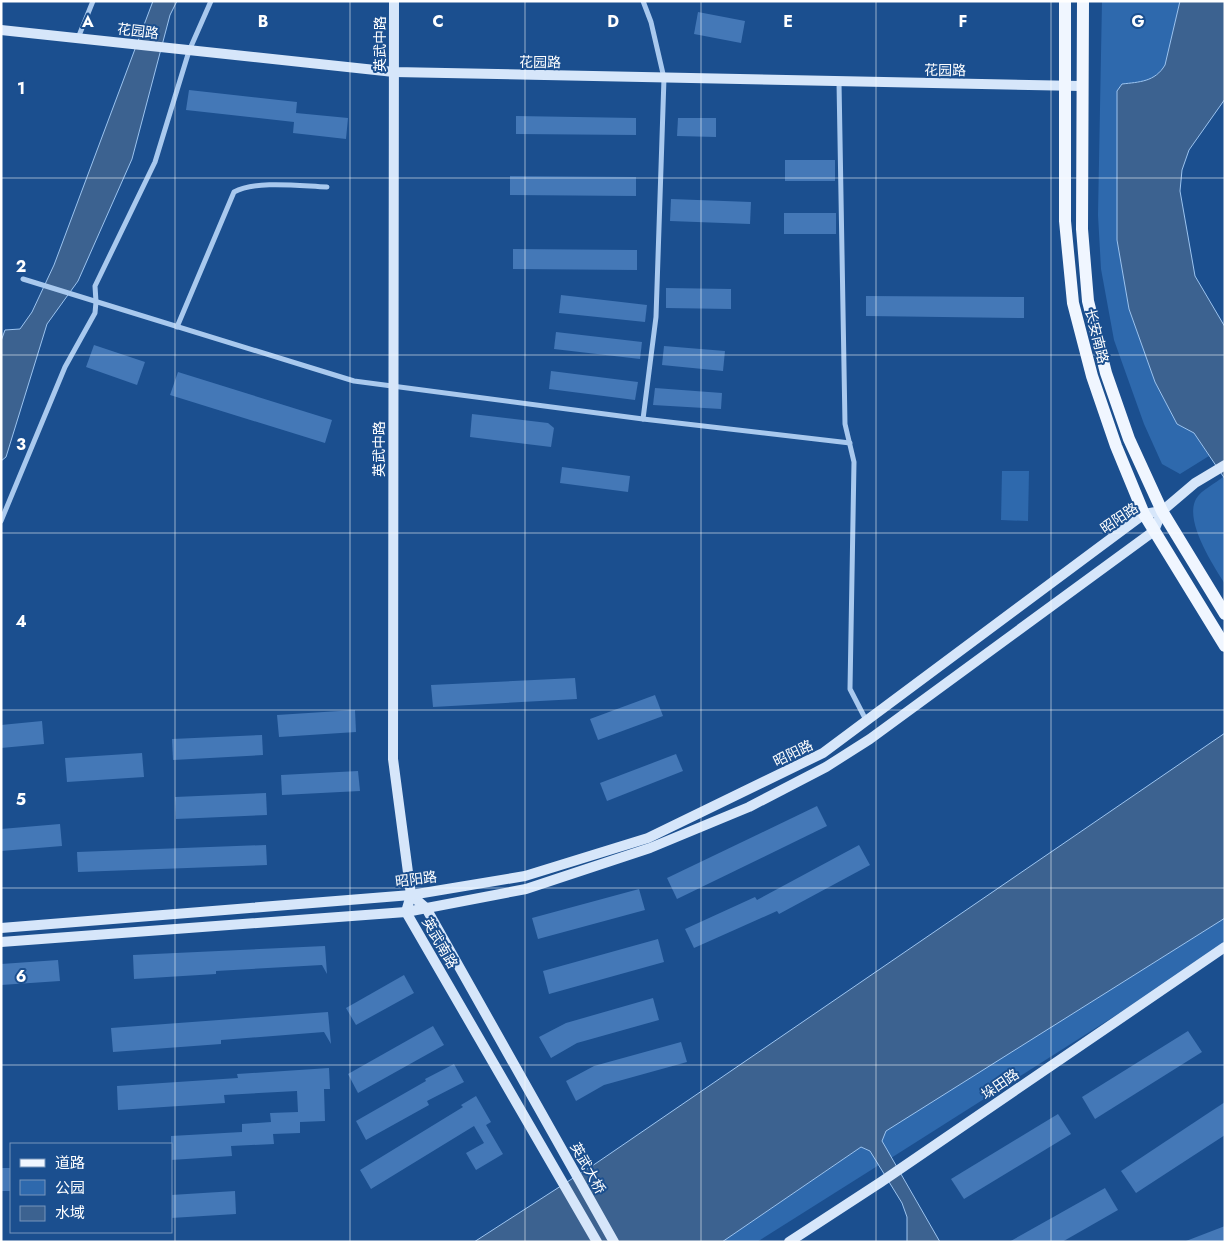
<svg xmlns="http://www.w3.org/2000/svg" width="1226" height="1243" viewBox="0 0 1226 1243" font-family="Jost,'Noto Sans SC',sans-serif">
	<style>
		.green { fill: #2e69ad }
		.water { fill: #3c6290; stroke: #9cc4f0 }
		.building { fill: #4478b7 }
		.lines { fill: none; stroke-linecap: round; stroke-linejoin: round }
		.street { stroke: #a9c9ee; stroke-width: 5 }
		.secondary { stroke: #d6e6fa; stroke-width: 10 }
		.primary { stroke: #f0f6ff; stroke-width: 12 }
		.grid { fill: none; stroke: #fff; stroke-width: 1; stroke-opacity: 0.55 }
		.labels { text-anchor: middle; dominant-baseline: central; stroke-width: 4; stroke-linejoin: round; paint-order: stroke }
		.street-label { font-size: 14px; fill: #fff; stroke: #1b4f8f }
		.grid-label { font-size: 16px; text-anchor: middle; font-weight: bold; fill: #fff; stroke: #1b4f8f; stroke-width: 4; stroke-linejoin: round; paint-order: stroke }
	</style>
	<rect width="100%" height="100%" fill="#1b4f8f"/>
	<g class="green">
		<path d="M1102,1h78l-15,65c-10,16 -31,19 -48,25v149l12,69 26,73 22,42 17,9 15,23 -29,18 -18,-10 -18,-40 -30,-84 -13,-71 -3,-54z"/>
		<path d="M1002,471h27l-1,50 -27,-1z"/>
		<path d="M1223,477l2,2v105c-12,-19 -41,-63 -29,-85 5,-9 20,-16 27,-22z"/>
		<path d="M1225,918v28l-334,212 -9,-17 3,-10z"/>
		<path d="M861,1147l9,4 9,14 -122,77h-35z"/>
	</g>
	<g class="water">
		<path d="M153,1h24l-7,14 -38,144 -54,122 -31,43 -41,133 -5,4v-120l4,-11 15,-1 12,-17 22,-47z"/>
		<path d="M1180,1h45v98l-36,51 -7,20 -2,21 15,85 30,51v152l-31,-46 -17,-9 -22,-42 -26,-73 -12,-69v-149l5,-7c17,-2 33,-2 43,-19z"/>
		<path d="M1225,733v185l-339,213 -4,10 58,101h-33v-25l-5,-14 -32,-52 -9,-4 -139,95h-248l121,-78z"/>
	</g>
	<g class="building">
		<path d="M698,12l47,9 -4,22 -47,-9z"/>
		<path d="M189,90l108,12 -1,11 52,5 -2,21 -53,-6 1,-11 -108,-12z"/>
		<path d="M516,116l120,2v17l-120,-1z"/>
		<path d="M678,118h38v19l-39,-1z"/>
		<rect x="785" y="160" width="50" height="21"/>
		<path d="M510,176l126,1v19l-126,-1z"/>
		<path d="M671,199l80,3 -1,22 -80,-3z"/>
		<rect x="784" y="213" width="52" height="21"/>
		<path d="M513,249l124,1v20l-124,-1z"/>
		<path d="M666,288l65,1v20l-65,-1z"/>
		<path d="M561,295l86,10 -2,17 -86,-9z"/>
		<path d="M866,296l158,1v21l-158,-2z"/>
		<path d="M556,332l86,10 -2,17 -86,-10z"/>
		<path d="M94,345l51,17 -8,23 -51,-18z"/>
		<path d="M664,346l61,5 -2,20 -61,-6z"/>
		<path d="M551,371l87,11 -3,18 -86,-11z"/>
		<path d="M178,372l154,48 -7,23 -155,-48z"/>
		<path d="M655,388l67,5 -1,16 -68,-4z"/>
		<path d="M472,414l76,9 6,5 -3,19 -81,-10z"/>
		<path d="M562,467l68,9 -2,16 -68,-9z"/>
		<path d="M575,678l2,21 -144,8 -2,-22z"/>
		<path d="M655,695l8,21 -65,24 -8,-21z"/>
		<path d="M355,710l1,22 -77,5 -2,-22z"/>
		<path d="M42,721l2,23 -43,4v-23z"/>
		<path d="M262,735l1,20 -90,5 -1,-21z"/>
		<path d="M142,753l2,24 -77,5 -2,-24z"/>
		<path d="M676,754l7,17 -76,30 -7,-18z"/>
		<path d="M358,771l2,20 -78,4 -1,-20z"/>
		<path d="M266,793l1,22 -91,4 -1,-22z"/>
		<path d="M817,806l10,20 -150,73 -10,-21z"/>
		<path d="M60,824l2,22 -61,5v-22z"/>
		<path d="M266,845l1,20 -189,7 -1,-20z"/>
		<path d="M859,845l11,20 -91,49 -2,-3 -83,37 -9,-19 70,-32 2,3z"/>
		<path d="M639,889l6,21 -107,29 -6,-21z"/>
		<path d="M658,939l6,23 -115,32 -6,-23z"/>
		<path d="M325,946l2,28 -5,-9 -106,6v3l-82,5 -1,-24z"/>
		<path d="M58,960l2,21 -59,4v-21z"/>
		<path d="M404,975l10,18 -58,32 -10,-17z"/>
		<path d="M653,998l6,22 -82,23 -26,15 -12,-21 27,-14z"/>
		<path d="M328,1012l3,32 -7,-12 -103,8v4l-108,8 -2,-24z"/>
		<path d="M433,1026l11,19 -86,48 -10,-19z"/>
		<path d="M1188,1031l14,21 -107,67 -13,-22z"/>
		<path d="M681,1042l6,20 -83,23 -28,16 -10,-20 28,-15z"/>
		<path d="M454,1064l10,18 -37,19 2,4 -63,35 -10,-19 70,-40 -1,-2z"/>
		<path d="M329,1068l1,21h-6l1,32 -25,1v11l-27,1 1,10 -43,2 1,10 -61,4v-24l71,-4v-8l29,-2 -1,-9 28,-1 -1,-21 -73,4 1,8 -107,7 -1,-24 121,-8 -1,-4z"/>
		<path d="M476,1096l15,26 -5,3 17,29 -27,16 -10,-17 18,-10 -10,-17 -103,63 -11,-19 103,-63 -2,-2z"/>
		<path d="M1225,1102v33l-89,58 -15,-22z"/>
		<path d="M1058,1114l13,20 -107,65 -13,-20z"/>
		<rect x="1" y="1168" width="10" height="23"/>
		<path d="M1105,1188l13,22 -56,32h-53z"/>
		<path d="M235,1191l1,23 -65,4v-23z"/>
		<path d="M1225,1226v16h-39v-1z"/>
	</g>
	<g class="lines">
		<g class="street">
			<path d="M643,1l8,21 13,56 -8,239 -13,102"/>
			<path d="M78,38l15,-37"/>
			<path d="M839,82l6,342 9,38 -4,227 17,33"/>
			<path d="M23,279l331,102 289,38 207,24"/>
			<path d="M177,327l57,-135c23,-12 66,-6 93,-5"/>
			<path d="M1,521l64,-154 30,-54 1,-11 -1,-16 60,-124 34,-111 22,-50"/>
		</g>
		<g class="secondary">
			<path d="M394,1l-1,758 18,136 -5,17 191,330"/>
			<path d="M1,30l393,42 687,14"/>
			<path d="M411,895l15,13 188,334"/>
			<path d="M1,928l410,-33 114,-19 123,-38 175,-85 321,-239 18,-3"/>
			<path d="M1,942l405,-30 120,-23 124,-41 99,-41 77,-40 44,-28 284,-208 8,-20 33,-28 30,-18"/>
			<path d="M789,1242l92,-60 344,-235"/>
		</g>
		<g class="primary">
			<path d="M1065,1v220l8,82 19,73 24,70 28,68 81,132"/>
			<path d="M1083,1l-1,228 6,72 18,72 23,66 33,72 63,103"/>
		</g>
	</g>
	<path class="grid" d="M175,1v1241M350,1v1241M525,1v1241M701,1v1241M876,1v1241M1051,1v1241M1,178h1224M1,355h1224M1,533h1224M1,710h1224M1,888h1224M1,1065h1224"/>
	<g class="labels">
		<g class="street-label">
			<text transform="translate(138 31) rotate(7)">花园路</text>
			<text transform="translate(380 44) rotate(-90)">英武中路</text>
			<text transform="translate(540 62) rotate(1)">花园路</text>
			<text transform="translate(945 70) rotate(1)">花园路</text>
			<text transform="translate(1097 336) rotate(76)">长安南路</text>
			<text transform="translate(379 449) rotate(-90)">英武中路</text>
			<text transform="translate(1119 518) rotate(-34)">昭阳路</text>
			<text transform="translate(793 753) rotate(-26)">昭阳路</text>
			<text transform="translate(416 879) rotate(-7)">昭阳路</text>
			<text transform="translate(440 943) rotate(60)">英武南路</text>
			<text transform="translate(1000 1084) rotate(-34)">垛田路</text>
			<text transform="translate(588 1168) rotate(61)">英武大桥</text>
		</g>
	</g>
	<g class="grid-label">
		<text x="88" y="27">A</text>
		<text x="263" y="27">B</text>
		<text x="438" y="27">C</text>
		<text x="613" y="27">D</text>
		<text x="788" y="27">E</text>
		<text x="963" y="27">F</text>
		<text x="1138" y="27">G</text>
		<text x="21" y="94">1</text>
		<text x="21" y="272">2</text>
		<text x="21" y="450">3</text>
		<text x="21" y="627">4</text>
		<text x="21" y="805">5</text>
		<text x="21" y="982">6</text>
	</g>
	<rect width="1226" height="1243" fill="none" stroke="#ffffff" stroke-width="5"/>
	<rect x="10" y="1143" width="162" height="90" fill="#1b4f8f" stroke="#7695bc"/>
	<rect x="20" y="1159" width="25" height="8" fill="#f0f6ff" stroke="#7695bc"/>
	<text x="55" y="1168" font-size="15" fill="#ffffff">道路</text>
	<rect x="20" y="1180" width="25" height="15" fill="#2e69ad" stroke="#7695bc"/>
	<text x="55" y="1193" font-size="15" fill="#ffffff">公园</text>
	<rect x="20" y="1206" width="25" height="15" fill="#3c6290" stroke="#7695bc"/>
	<text x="55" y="1218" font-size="15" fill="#ffffff">水域</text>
</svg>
